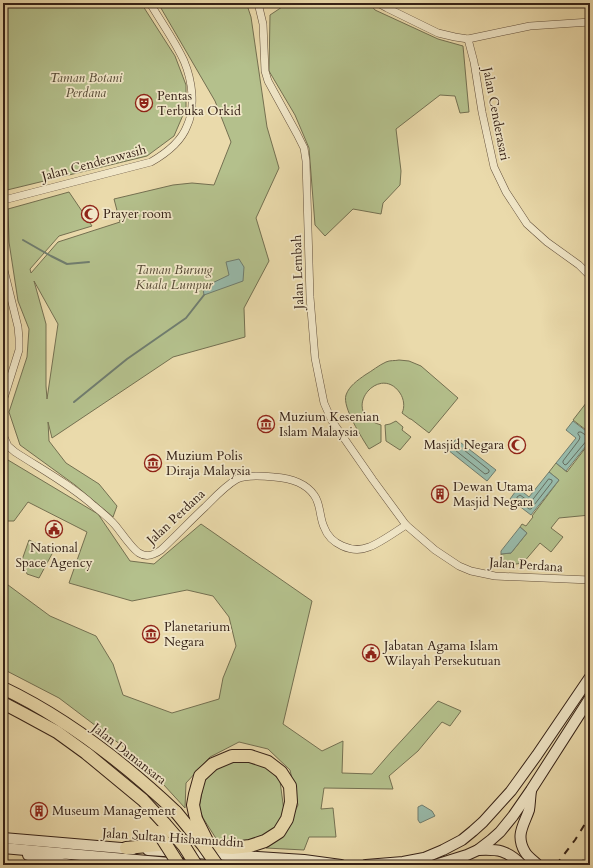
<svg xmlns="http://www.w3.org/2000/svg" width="593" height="868" viewBox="0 0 593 868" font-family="Cardo,serif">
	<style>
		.green { fill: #b4c08c; stroke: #747051; fill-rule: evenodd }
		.water { fill: #98baaa; stroke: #707d6f }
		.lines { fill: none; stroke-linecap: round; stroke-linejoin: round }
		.shore { stroke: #666e60; stroke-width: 1 }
		.stream { stroke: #707d6f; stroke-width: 2 }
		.street-casing { stroke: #624f3b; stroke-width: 8 }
		.secondary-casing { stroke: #352116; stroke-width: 12 }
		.primary-casing { stroke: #352116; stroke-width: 14 }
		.street { stroke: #f1e7c8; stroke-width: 7 }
		.secondary { stroke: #f1e7c8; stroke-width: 10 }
		.primary { stroke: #eadaab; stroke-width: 12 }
		.rail { stroke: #352116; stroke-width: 2; stroke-dasharray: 7 7; stroke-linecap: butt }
		.primary-bridge-casing { stroke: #352116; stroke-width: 14; stroke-linecap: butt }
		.primary-bridge { stroke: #eadaab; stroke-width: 12 }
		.labels { text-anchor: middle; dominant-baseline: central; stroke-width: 3.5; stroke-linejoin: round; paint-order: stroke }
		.park-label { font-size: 13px; font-style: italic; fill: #554934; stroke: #f1e7c8 }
		.poi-label { font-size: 13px; fill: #352116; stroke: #f1e7c8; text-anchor: start }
		.street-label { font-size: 13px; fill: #352116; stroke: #f1e7c8 }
	</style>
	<rect width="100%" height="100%" fill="#eadaab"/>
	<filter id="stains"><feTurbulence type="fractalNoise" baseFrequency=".005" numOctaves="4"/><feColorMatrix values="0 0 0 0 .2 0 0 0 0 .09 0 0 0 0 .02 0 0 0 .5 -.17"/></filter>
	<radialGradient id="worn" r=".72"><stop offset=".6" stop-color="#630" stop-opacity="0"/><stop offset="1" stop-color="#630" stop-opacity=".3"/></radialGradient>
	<g class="green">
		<path d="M3,3h138l34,53 11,29v23l-12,28 -27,20 -144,35z"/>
		<path d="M158,3h87l3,5 3,9 16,110 12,41 -23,50 13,43 -25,47 1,29 -72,20 -121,81 -4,-16 1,19 17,22 33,21 18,22 -4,11 -38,-32 -55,-40 -11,-33 18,-55 2,-28 -11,-28 -9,-59 -1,-33 61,-17 23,34 -33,10 -29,33 1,4 27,-31 62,-20 -6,-23 59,-14 19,-2 22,2 17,-43 -16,-41zM34,281l24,43 -11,75 -1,-13v-62z"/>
		<path d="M288,3h81l6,7 63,29 25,7 6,66 -9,1 -5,-17 -15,-1 -44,34 5,42 -1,14 -17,18 -2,11 -28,-5 -28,27 -10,-11 -6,-77 -14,-33 -26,-44 1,-56z"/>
		<path d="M399,360l10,1 12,5 37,32 -29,35 -18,-14h-1l-8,-6c3,-6 2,-14 -2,-20 -21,-31 -62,20 -19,32v17l-12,7c-7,-11 -27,-42 -23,-54 3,-9 12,-15 19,-20 7,-4 14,-10 21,-13 4,-2 9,-1 13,-2z"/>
		<path d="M590,398v35l-17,-13z"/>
		<path d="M396,421l7,6 -1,3 9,7 -11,13 -14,-9 -1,-16 5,-1z"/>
		<path d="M590,442v73l-31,3 -8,10 12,9 -12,15 -11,-9 -17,20 -20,3 -2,-12 10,-1 16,-20 -7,-6 2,-3 4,2 7,-9 -1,-1 27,-36 -10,-8 7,-9 11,9z"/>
		<path d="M3,457l95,57 32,47 24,3 47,-40 111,77 -29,123 39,27 21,-10 -1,32 30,1 19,-22 47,-51 23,10 -11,15 -8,-4 -24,29 -29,25 4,13 -69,-1 -3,21 12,-1 3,29h-27l-5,13 -38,-2 18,-14 14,-29 -8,-35 -22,-21 -29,-7 -29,15 -24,26 -1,25 -44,-48 -82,-62 -56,-29v-84l1,-3 46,34 46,20 17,28 10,31 49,18 47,-14 4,-21 13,-32 -7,-29 -16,-21 -26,-6 -55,11 -63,-18 18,-51 -59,-30 -14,19h-11z"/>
		<path d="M29,540l24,12 -14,26 -12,-4 -5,-14z"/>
		<path d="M243,758l21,6 16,17 4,30 -9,20 -24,11 -34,-2 -14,-22 -4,-10 5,-27 21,-19z"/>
	</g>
	<g class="water">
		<path d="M239,259l5,8 -1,14 -39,14 -1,-6 3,-3 23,-11 -3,-13z"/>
		<path d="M573,421l17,13v7l-24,30 -10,-8 20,-25 -10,-8z"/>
		<path d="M456,439l40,31 -9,11 -39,-31z"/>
		<path d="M549,472l10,8 -28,35 -21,-16 8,-11 11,9z"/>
		<path d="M520,527l7,6 -16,20 -10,1v-3z"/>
		<path d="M422,805l10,6 3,5 -15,7 -2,-3v-13z"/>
	</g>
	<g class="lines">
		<g class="shore">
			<path d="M579,432h2l6,4 1,3 -21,25 -2,1 -2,-2v-2l16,-21 1,-3 -2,-3z"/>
			<path d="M457,446h2l30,24v2l-1,1 -3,1 -30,-24v-2z"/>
			<path d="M549,479l3,1v2l-21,27h-2l-12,-10v-2l3,-2 7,5h5z"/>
		</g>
		<g class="stream">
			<path d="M23,240l28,16 16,8 22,-2"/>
			<path d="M74,402l53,-43 59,-41 18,-23"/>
		</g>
		<g class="street-casing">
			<g id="street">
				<path d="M258,3l5,21 2,47 3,10 29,53 7,14 2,13 4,136 5,61 9,45 8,18 41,59 33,45 29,25 24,16 12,5 24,5 95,4"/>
				<path d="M378,3l9,5 51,25 17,4 13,2 62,-13 60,-4"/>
				<path d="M468,39l6,23 8,50 12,55 12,25 21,32 20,18 32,23 11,11"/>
				<path d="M3,210l1,-10 147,-38c14,-8 30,-20 36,-36 9,-19 5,-46 -3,-65 -9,-20 -23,-39 -34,-58"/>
				<path d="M3,265l1,5 14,57 1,11v12l-16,51"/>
				<path d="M4,437l4,9 7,6c26,17 56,33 79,54 7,6 15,12 21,19 6,7 17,24 24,28 8,5 15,2 22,-3 15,-14 29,-29 44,-43 10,-10 20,-21 32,-28 9,-4 27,-3 37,-2 14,1 31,5 40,18 7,9 5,21 10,32 6,17 28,27 45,20 11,-4 26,-15 37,-22"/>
			</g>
		</g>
		<g class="secondary-casing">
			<g id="secondary">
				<path d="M531,791c-1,6 -1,13 -2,19 -5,15 -14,25 -4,42 3,5 9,9 13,13"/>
				<path d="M3,838l130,11"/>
				<path d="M3,848l189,17"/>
				<path d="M148,850l156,10 37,5"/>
				<path d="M478,850c20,-1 29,0 44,15"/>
				<path d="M28,855l43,10"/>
				<path d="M366,865l37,-3 21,-4 19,-8 19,-10 11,-9 10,-9 28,-31 26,-36 53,-78"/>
				<path d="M435,865l32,-10 11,-5 13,-10 9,-8 13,-16 18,-26 59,-92"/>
			</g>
		</g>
		<g class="primary-casing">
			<g id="primary">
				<path d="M3,688c65,31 121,75 173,124"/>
				<path d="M3,703l19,10 35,19 29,21 57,47 22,24"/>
				<path d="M126,848l43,-4 63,4 18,-2 15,-5 14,-9 8,-13 4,-17 -1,-16 -9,-14 -13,-10 -18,-6h-18l-19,8 -13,12 -5,18 -2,11 3,14"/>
			</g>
		</g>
		<use href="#street" class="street"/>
		<use href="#secondary" class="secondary"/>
		<use href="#primary" class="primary"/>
		<g class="rail">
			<path d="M556,865l19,-25 15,-24"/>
			<path d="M579,865l11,-12"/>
		</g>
		<g class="primary-bridge-casing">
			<g id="primary-bridge">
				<path d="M176,812l27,33 14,20"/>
				<path d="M196,819l12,24"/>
				<path d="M165,824l19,22 12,19"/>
				<path d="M158,832l21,33"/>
			</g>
		</g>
		<use href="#primary-bridge" class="primary-bridge"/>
	</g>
	<defs>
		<g id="theatre-ring" transform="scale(0.9)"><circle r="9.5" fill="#f1e7c8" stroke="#8f2418" stroke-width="1.5"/><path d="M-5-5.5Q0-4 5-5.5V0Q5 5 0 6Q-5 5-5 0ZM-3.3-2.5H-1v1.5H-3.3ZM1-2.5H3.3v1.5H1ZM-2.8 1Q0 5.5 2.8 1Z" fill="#8f2418"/></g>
		<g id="mosque-ring" transform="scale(0.9)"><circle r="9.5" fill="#f1e7c8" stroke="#8f2418" stroke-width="1.5"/><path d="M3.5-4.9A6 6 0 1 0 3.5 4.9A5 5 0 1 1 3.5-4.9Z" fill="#8f2418"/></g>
		<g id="museum-ring" transform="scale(0.9)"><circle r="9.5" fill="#f1e7c8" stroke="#8f2418" stroke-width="1.5"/><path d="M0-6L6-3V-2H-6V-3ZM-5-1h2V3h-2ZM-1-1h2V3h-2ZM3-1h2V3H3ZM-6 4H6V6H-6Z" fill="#8f2418"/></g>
		<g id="building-ring" transform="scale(0.9)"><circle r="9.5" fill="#f1e7c8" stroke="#8f2418" stroke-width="1.5"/><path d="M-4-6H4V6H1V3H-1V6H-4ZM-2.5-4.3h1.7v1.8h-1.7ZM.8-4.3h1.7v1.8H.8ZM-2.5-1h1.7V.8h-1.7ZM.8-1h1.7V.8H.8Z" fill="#8f2418"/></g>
		<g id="civic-ring" transform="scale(0.9)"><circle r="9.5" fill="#f1e7c8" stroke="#8f2418" stroke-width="1.5"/><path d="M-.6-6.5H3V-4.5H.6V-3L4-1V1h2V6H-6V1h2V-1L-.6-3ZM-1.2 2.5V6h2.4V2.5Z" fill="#8f2418"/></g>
	</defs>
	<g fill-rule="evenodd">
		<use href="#theatre-ring" x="144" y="103"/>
		<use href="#mosque-ring" x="90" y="214"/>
		<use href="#museum-ring" x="266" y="424"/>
		<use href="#mosque-ring" x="517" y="445"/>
		<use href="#museum-ring" x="153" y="463"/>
		<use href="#building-ring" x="440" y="494"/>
		<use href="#civic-ring" x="54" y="529"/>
		<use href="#museum-ring" x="151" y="634"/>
		<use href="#civic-ring" x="371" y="653"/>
		<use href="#building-ring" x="39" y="811"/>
	</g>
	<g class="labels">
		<g class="park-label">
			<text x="86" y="78">Taman Botani<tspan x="86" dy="15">Perdana</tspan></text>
			<text x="174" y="270">Taman Burung<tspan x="174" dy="15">Kuala Lumpur</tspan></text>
		</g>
		<g class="poi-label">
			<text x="157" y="96">Pentas<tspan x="157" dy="15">Terbuka Orkid</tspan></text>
			<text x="103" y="214">Prayer room</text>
			<text x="279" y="417">Muzium Kesenian<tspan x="279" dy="15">Islam Malaysia</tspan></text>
			<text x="504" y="445" text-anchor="end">Masjid Negara</text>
			<text x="166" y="456">Muzium Polis<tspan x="166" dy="15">Diraja Malaysia</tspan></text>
			<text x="453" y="487">Dewan Utama<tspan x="453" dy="15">Masjid Negara</tspan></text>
			<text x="54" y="548" text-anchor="middle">National<tspan x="54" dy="15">Space Agency</tspan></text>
			<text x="164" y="627">Planetarium<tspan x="164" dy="15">Negara</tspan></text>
			<text x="384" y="646">Jabatan Agama Islam<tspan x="384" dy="15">Wilayah Persekutuan</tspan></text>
			<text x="52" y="811">Museum Management</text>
		</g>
		<g class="street-label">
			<text transform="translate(496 114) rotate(79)">Jalan Cenderasari</text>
			<text transform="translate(94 163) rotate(-15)">Jalan Cenderawasih</text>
			<text transform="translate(298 272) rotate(-92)">Jalan Lembah</text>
			<text transform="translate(176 517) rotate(-43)">Jalan Perdana</text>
			<text transform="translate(526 565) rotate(4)">Jalan Perdana</text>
			<text transform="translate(129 754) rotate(38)">Jalan Damansara</text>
			<text transform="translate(173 838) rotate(4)">Jalan Sultan Hishamuddin</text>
		</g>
	</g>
	<rect width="593" height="868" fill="none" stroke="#eadaab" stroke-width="16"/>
	<rect x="4" y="4" width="585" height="860" fill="none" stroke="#352116" stroke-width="2"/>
	<rect x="8" y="8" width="577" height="852" fill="none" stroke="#352116"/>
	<rect width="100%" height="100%" filter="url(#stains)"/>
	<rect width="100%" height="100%" fill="url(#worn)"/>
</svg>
